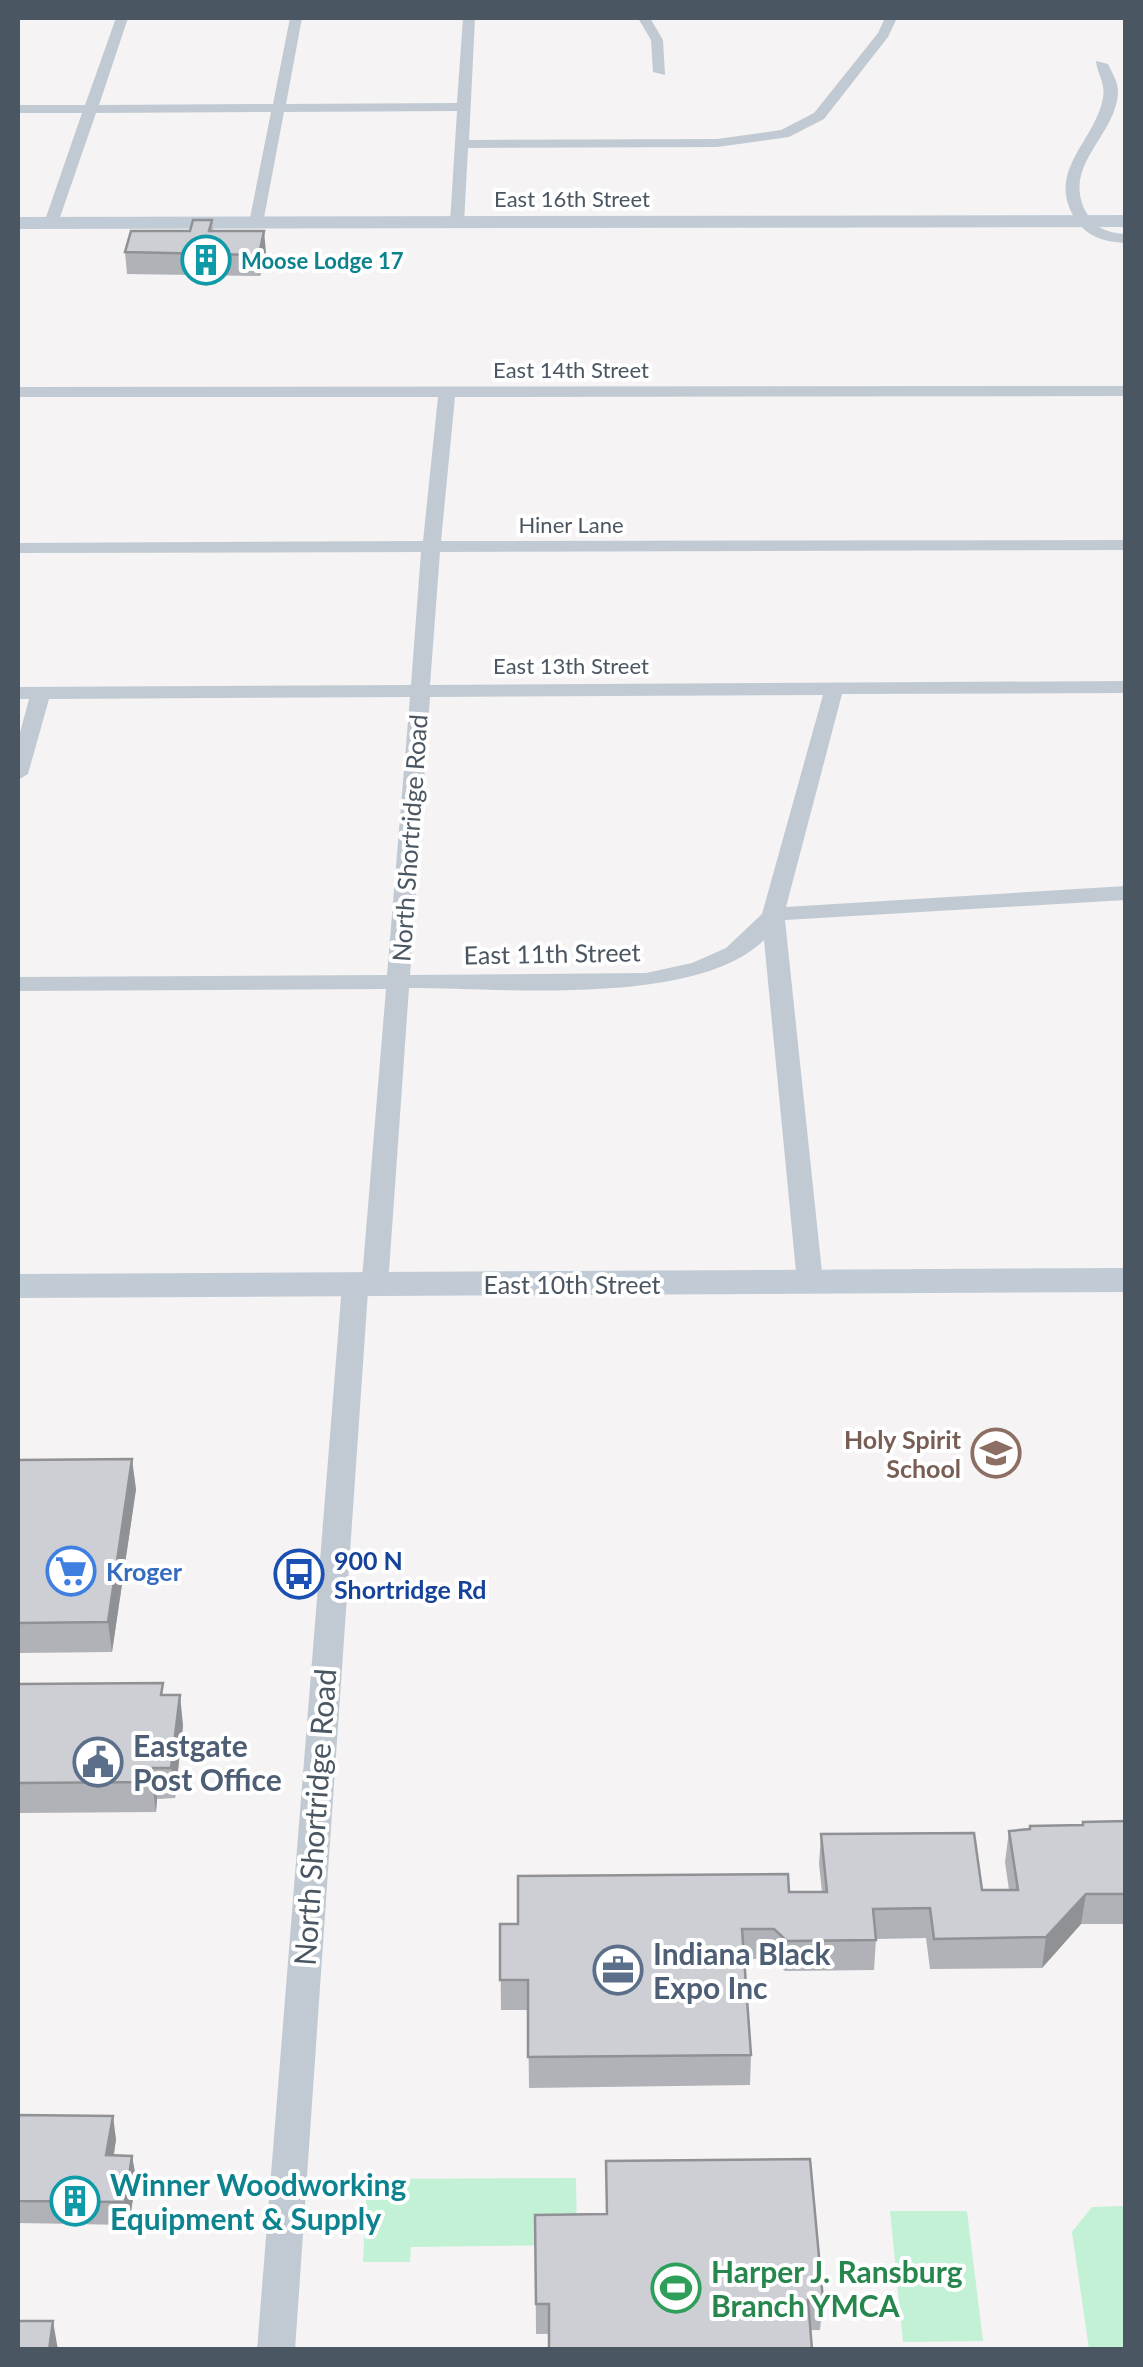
<svg xmlns="http://www.w3.org/2000/svg" width="1143" height="2367" viewBox="0 0 1143 2367" font-family="Lato,sans-serif">
	<style>
		.green { fill: #c3f1d5 }
		.lines { fill: none; stroke-linecap: round; stroke-linejoin: round }
		.street { fill: #c1cad2; fill-rule: evenodd }
		.secondary { fill: #c1cbd6; fill-rule: evenodd }
		.wall { fill: #b0b2b7 }
		.shaded-wall { fill: #909195 }
		.building { fill: #cdcfd5; stroke: #909195; stroke-width: 2.5 }
		.labels { text-anchor: middle; dominant-baseline: central; stroke-width: 8; stroke-linejoin: round; paint-order: stroke }
		.far-street-label { font-size: 22px; fill: #4a5661; stroke: #fff }
		.far-culture-label { font-size: 22px; font-weight: bold; fill: #0d838f; stroke: #fff; text-anchor: start }
		.street-label { font-size: 25px; fill: #4a5661; stroke: #fff }
		.education-label { font-size: 25px; font-weight: bold; fill: #785e54; stroke: #fff; text-anchor: end }
		.transit-label { font-size: 25px; font-weight: bold; fill: #164399; stroke: #fff; text-anchor: start }
		.shop-label { font-size: 25px; font-weight: bold; fill: #366cbe; stroke: #fff; text-anchor: start }
		.near-service-label { font-size: 30px; font-weight: bold; fill: #4e5e75; stroke: #fff; text-anchor: start }
		.near-street-label { font-size: 30px; fill: #4a5661; stroke: #fff }
		.near-culture-label { font-size: 30px; font-weight: bold; fill: #0d838f; stroke: #fff; text-anchor: start }
		.near-leisure-label { font-size: 30px; font-weight: bold; fill: #27864d; stroke: #fff; text-anchor: start }
	</style>
	<rect width="100%" height="100%" fill="#f5f3f3"/>
	<g class="green">
		<path d="M576,2178l1,67 -166,2 -1,15h-47l4,-83z"/>
		<path d="M1125,2206v143h-36l-17,-117 20,-25z"/>
		<path d="M890,2211h77l16,130 -80,1z"/>
	</g>
	<g class="lines">
		<g class="street">
			<path d="M116,18h12l-29,87 174,-1 17,-86h12l-16,86 171,-1 6,-85h12l-6,122 248,-1 64,-9 33,-17 64,-80 7,-15h12l-9,19 -64,82 -35,18 -72,10 -249,1 -4,75 -7,4 -7,-4 7,-112 -173,1 -21,111 -7,4 -7,-4 22,-111 -175,1 -38,110 -12,3 -2,-3 38,-110h-64v-8h67z"/>
			<path d="M638,18h12l13,22 2,35 -12,-3 -2,-32z"/>
			<path d="M1096,61l12,3c4,9 11,19 10,30 -4,44 -56,71 -32,118 8,16 22,21 40,22v9c-23,-1 -42,-7 -53,-28 -25,-46 22,-74 30,-117 3,-14 -6,-25 -7,-37z"/>
			<path d="M1126,386v10l-671,1 -14,144 685,-1v10l-686,2 -10,133 696,-4v12l-284,1 -56,213 340,-21v14l-341,20 38,362 -13,8 -13,-8 -33,-342c-68,67 -261,48 -355,48l-21,297 -4,6h-16l-73,1059h-38l85,-1065 4,-6h16l24,-290 -368,2v-14l369,-2 23,-278 -361,2 -21,75 -10,6v-40l11,-41h-11v-12l393,-2 10,-133 -403,1v-10l405,-2 15,-144h-420v-10zM823,695l-61,219 -36,34 -34,15 -46,10 -236,2 20,-278z"/>
		</g>
		<g class="secondary">
			<path d="M1126,215v12l-1108,2v-12z"/>
			<path d="M1126,1268v24l-1108,6v-24z"/>
		</g>
	</g>
	<g class="wall">
		<path d="M212,220l1,11 53,21 -6,24 -133,-2 -2,-22 65,-21z"/>
		<path d="M18,1460l118,29 -24,163 -94,1z"/>
		<path d="M18,1684l147,11 18,30 -8,73 -18,1 -1,13 -138,1z"/>
		<path d="M1126,1821v103h-45l-39,44 -112,1 -4,-31 -50,1 -2,31 -89,1 -13,-12h-27l6,96 -1,30 -221,3 -1,-78h-27l-1,-86h18l271,-32h33l-3,-28 2,-30 161,56h27l-4,-28 4,-31 73,-6 1,-3z"/>
		<path d="M18,2115l98,24 -2,16 18,1 4,22 -7,47 -111,-2z"/>
		<path d="M606,2161l217,139 -3,30 -284,4 -1,-119h71z"/>
	</g>
	<g class="shaded-wall">
		<path d="M264,231l2,21 -6,24 -1,-21z"/>
		<path d="M132,1459l4,30 -24,163 -4,-30z"/>
		<path d="M180,1695l3,30 -8,73 -4,-30z"/>
		<path d="M153,1768l4,31 -1,13 -4,-30z"/>
		<path d="M1086,1894l-5,30 -39,44 4,-31z"/>
		<path d="M113,2116l3,23 -6,39 -4,-23z"/>
		<path d="M132,2156l4,22 -7,47 -4,-23z"/>
		<path d="M53,2321l5,29h-9z"/>
	</g>
	<g class="building">
		<path d="M193,220h19l-3,11h55l-5,24 -134,-3 6,-21h59z"/>
		<path d="M132,1459l-24,163 -90,1v-163z"/>
		<path d="M163,1683l-2,12h19l-9,73h-18l-1,14 -134,1v-99z"/>
		<path d="M1126,1821v73h-40l-40,43 -112,2 -4,-31 -57,1 3,31 -89,1 -13,-12h-32l9,126 -223,2v-77h-28v-56h18v-48l270,-2 1,18h38l-6,-58 153,-1 8,57h36l-9,-59 21,-2v-3l53,-1v-3z"/>
		<path d="M18,2115l95,1 -7,39 26,1 -7,46 -107,-1z"/>
		<path d="M810,2159l13,141h-15l4,50h-263v-46h-13l-1,-89 72,-1 -1,-53z"/>
		<path d="M18,2321h35l-4,29h-31z"/>
	</g>
	<defs>
		<g id="building-ring" transform="scale(2.5)"><circle r="9.5" fill="#fff" stroke="#0f9aa8" stroke-width="1.5"/><path d="M-4-6H4V6H1V3H-1V6H-4ZM-2.5-4.3h1.7v1.8h-1.7ZM.8-4.3h1.7v1.8H.8ZM-2.5-1h1.7V.8h-1.7ZM.8-1h1.7V.8H.8Z" fill="#0f9aa8"/></g>
		<g id="school-ring" transform="scale(2.5)"><circle r="9.5" fill="#fff" stroke="#8d6e63" stroke-width="1.5"/><path d="M0-5L7-2L0 1L-7-2ZM-4 1L0 2.5L4 1V4Q0 6-4 4Z" fill="#8d6e63"/></g>
		<g id="supermarket-ring" transform="scale(2.5)"><circle r="9.5" fill="#fff" stroke="#3f7fe0" stroke-width="1.5"/><path d="M-6-5.5h2.5l.6 2H6L4.5 2H-2.5L-4.4-4H-6ZM-1.5 3.2a1.3 1.3 0 1 0 .1 0ZM3 3.2a1.3 1.3 0 1 0 .1 0Z" fill="#3f7fe0"/></g>
		<g id="bus-ring" transform="scale(2.5)"><circle r="9.5" fill="#fff" stroke="#1a4fb4" stroke-width="1.5"/><path d="M-5-6H5V4H4V6H2V4H-2V6H-4V4H-5ZM-3.5-4V0h7V-4ZM-3.5 1.2v1.5H-2V1.2ZM2 1.2v1.5H3.5V1.2Z" fill="#1a4fb4"/></g>
		<g id="civic-ring" transform="scale(2.5)"><circle r="9.5" fill="#fff" stroke="#5c6f8a" stroke-width="1.5"/><path d="M-.6-6.5H3V-4.5H.6V-3L4-1V1h2V6H-6V1h2V-1L-.6-3ZM-1.2 2.5V6h2.4V2.5Z" fill="#5c6f8a"/></g>
		<g id="office-ring" transform="scale(2.5)"><circle r="9.5" fill="#fff" stroke="#5c6f8a" stroke-width="1.5"/><path d="M-6-3h4V-5.5h4V-3h4V5H-6ZM-1-4.5V-3h2v-1.5ZM-6 0V1H6V0Z" fill="#5c6f8a"/></g>
		<g id="stadium-ring" transform="scale(2.5)"><circle r="9.5" fill="#fff" stroke="#2e9e5b" stroke-width="1.5"/><path d="M0-5a6.5 5 0 1 0 0 10a6.5 5 0 1 0 0-10ZM-3.5-1.8h7v3.6h-7Z" fill="#2e9e5b"/></g>
	</defs>
	<g fill-rule="evenodd">
		<use href="#building-ring" x="206" y="260"/>
		<use href="#school-ring" x="996" y="1453"/>
		<use href="#supermarket-ring" x="71" y="1571"/>
		<use href="#bus-ring" x="299" y="1574"/>
		<use href="#civic-ring" x="98" y="1762"/>
		<use href="#office-ring" x="618" y="1970"/>
		<use href="#building-ring" x="75" y="2201"/>
		<use href="#stadium-ring" x="676" y="2288"/>
	</g>
	<g class="labels">
		<g class="far-street-label">
			<text x="572" y="198">East 16th Street</text>
			<text x="571" y="369">East 14th Street</text>
			<text x="571" y="524">Hiner Lane</text>
			<text x="571" y="665">East 13th Street</text>
		</g>
		<g class="far-culture-label">
			<text x="241" y="260">Moose Lodge 17</text>
		</g>
		<g class="street-label">
			<text transform="translate(409 838) rotate(-86)">North Shortridge Road</text>
			<text transform="translate(552 953) rotate(-1)">East 11th Street</text>
			<text x="572" y="1284">East 10th Street</text>
		</g>
		<g class="education-label">
			<text x="961" y="1439">Holy Spirit<tspan x="961" dy="29">School</tspan></text>
		</g>
		<g class="transit-label">
			<text x="334" y="1560">900 N<tspan x="334" dy="29">Shortridge Rd</tspan></text>
		</g>
		<g class="shop-label">
			<text x="106" y="1571">Kroger</text>
		</g>
		<g class="near-service-label">
			<text x="133" y="1745">Eastgate<tspan x="133" dy="34">Post Office</tspan></text>
			<text x="653" y="1953">Indiana Black<tspan x="653" dy="34">Expo Inc</tspan></text>
		</g>
		<g class="near-street-label">
			<text transform="translate(314 1817) rotate(-86)">North Shortridge Road</text>
		</g>
		<g class="near-culture-label">
			<text x="110" y="2184">Winner Woodworking<tspan x="110" dy="34">Equipment &amp; Supply</tspan></text>
		</g>
		<g class="near-leisure-label">
			<text x="711" y="2271">Harper J. Ransburg<tspan x="711" dy="34">Branch YMCA</tspan></text>
		</g>
	</g>
	<rect width="1143" height="2367" fill="none" stroke="#4a5661" stroke-width="40"/>
</svg>
